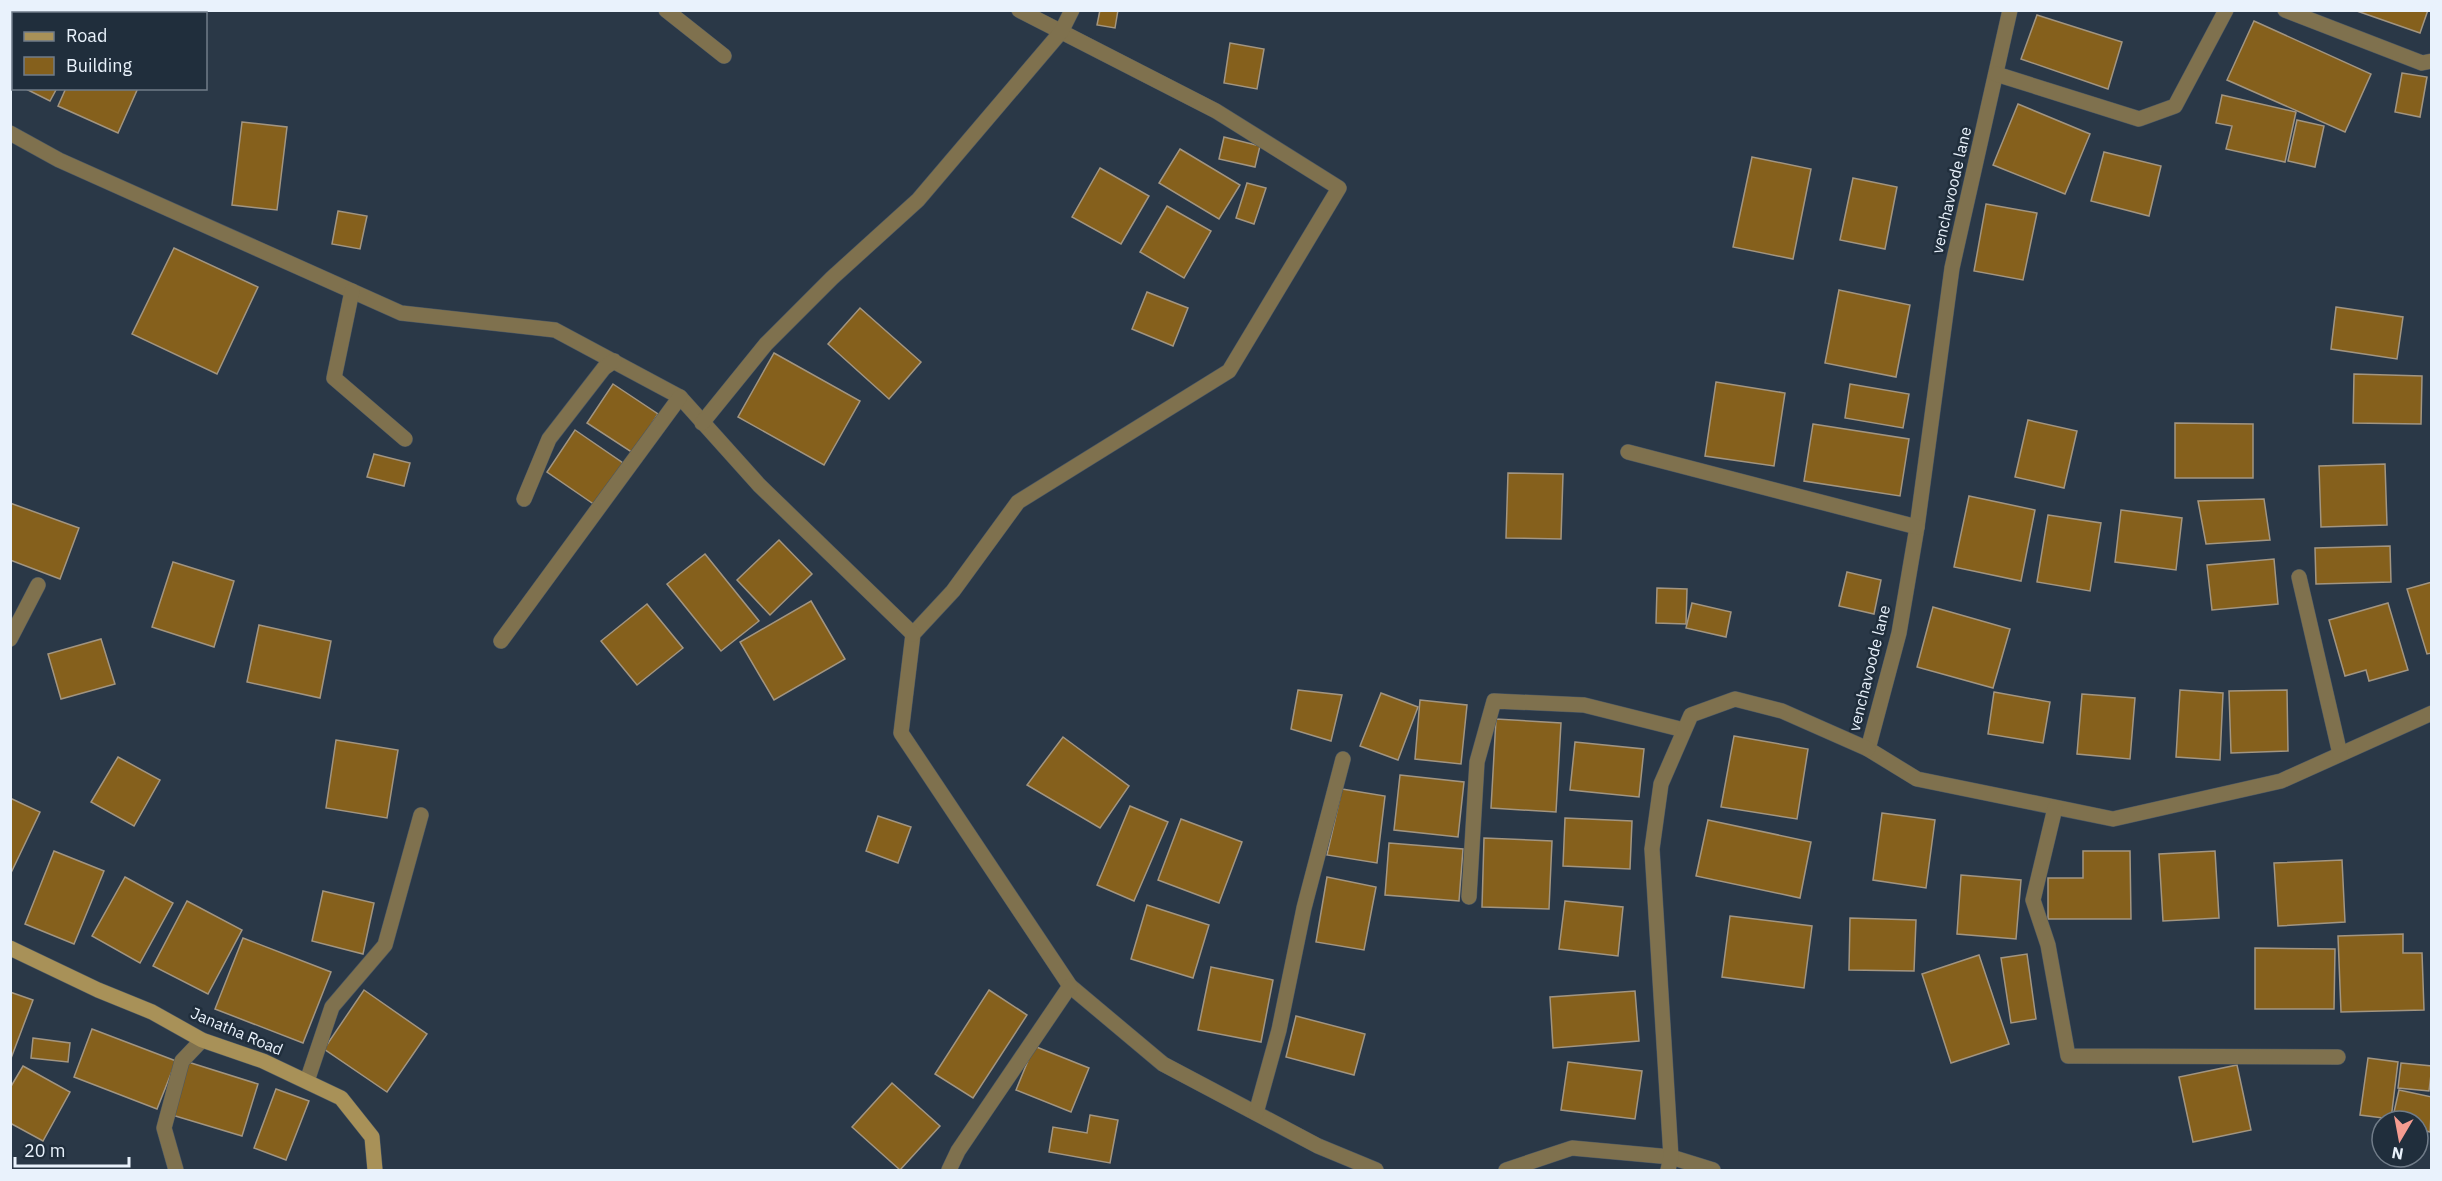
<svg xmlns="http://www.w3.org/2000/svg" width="2442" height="1181" viewBox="0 0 2442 1181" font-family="'IBM Plex Sans',sans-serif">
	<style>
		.building { fill: #85601c; stroke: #a29581; stroke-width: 1.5 }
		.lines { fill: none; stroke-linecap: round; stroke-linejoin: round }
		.street-casing { stroke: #495664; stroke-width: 16 }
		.secondary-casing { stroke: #495664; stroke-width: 16 }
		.street { stroke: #7f714e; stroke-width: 15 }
		.secondary { stroke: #a89158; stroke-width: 15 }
		.labels { text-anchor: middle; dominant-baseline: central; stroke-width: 5; stroke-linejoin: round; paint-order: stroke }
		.street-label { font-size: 16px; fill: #e9f2fc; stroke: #202e3c }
	</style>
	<rect width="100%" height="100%" fill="#2a3847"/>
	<g class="building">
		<path d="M1100,10h18l-3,18 -18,-3z"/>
		<path d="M2354,10h74l-8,23z"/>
		<path d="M2037,15l85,27 -14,47 -87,-30z"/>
		<path d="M14,17v67l-4,-2v-59z"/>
		<path d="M2254,21l117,53 -26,58 -118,-52z"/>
		<path d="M1230,43l34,6 -7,40 -33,-6z"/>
		<path d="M2402,73l25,4 -7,40 -25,-5z"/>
		<path d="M24,88h33l-7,13z"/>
		<path d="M66,88h72l-20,45 -60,-27z"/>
		<path d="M2222,95l74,17 -11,50 -59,-13 6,-23 -16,-3z"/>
		<path d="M2018,104l72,30 -25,60 -72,-29z"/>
		<path d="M2297,120l27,6 -9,41 -27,-6z"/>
		<path d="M242,122l45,5 -10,83 -45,-5z"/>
		<path d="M1224,137l36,9 -5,21 -36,-8z"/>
		<path d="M1180,149l60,36 -21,34 -60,-36z"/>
		<path d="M2104,152l57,14 -12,50 -58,-15z"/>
		<path d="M1752,157l59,12 -18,90 -60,-12z"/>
		<path d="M1100,168l49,28 -28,48 -49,-27z"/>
		<path d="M1853,178l44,9 -12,62 -45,-9z"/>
		<path d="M1247,183l19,5 -12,36 -18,-6z"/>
		<path d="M1986,204l51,9 -14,67 -49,-9z"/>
		<path d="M1167,206l44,25 -27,47 -44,-26z"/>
		<path d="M338,211l29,5 -7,33 -28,-5z"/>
		<path d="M174,248l84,39 -41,87 -85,-40z"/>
		<path d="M1839,290l71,15 -14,72 -71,-14z"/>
		<path d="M1147,292l41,16 -15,38 -41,-17z"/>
		<path d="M2336,307l67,10 -6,42 -66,-10z"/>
		<path d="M860,308l61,54 -32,37 -61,-55z"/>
		<path d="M774,353l86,48 -36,64 -86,-48z"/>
		<path d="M2354,374l68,2 -1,48 -68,-1z"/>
		<path d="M1716,382l69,11 -11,73 -69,-10z"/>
		<path d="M613,384l45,30 -25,39 -46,-30z"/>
		<path d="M1850,384l59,10 -6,34 -58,-10z"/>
		<path d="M2028,420l49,11 -13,57 -49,-11z"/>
		<path d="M2175,423l78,1v54h-78z"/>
		<path d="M1813,424l96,15 -9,57 -96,-15z"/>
		<path d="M575,430l48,33 -28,42 -48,-33z"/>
		<path d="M374,454l36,9 -6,23 -37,-9z"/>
		<path d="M2385,464l2,61 -66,2 -2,-61z"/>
		<path d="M1508,473l55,1 -2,65 -55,-1z"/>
		<path d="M1969,496l66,14 -14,71 -67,-14z"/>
		<path d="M2264,499l6,41 -64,4 -8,-43z"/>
		<path d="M10,503l69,25 -19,51 -50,-19z"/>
		<path d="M2121,510l61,8 -6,52 -61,-8z"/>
		<path d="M2048,515l53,8 -11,68 -53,-9z"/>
		<path d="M779,540l33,34 -42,41 -33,-35z"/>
		<path d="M2390,546l1,36 -75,2 -1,-36z"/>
		<path d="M705,554l54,67 -38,30 -54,-67z"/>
		<path d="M2274,559l4,45 -66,6 -5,-45z"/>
		<path d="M173,562l61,19 -20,66 -62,-20z"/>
		<path d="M1847,572l34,8 -7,34 -35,-8z"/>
		<path d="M2432,582v71l-5,1 -20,-65z"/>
		<path d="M1657,588l30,1 -1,35 -30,-1z"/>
		<path d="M811,601l34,58 -71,41 -34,-58z"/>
		<path d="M1692,603l39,9 -5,25 -40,-9z"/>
		<path d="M2388,603l20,67 -39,11 -3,-11 -21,6 -16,-56z"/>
		<path d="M647,604l36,44 -46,37 -36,-44z"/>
		<path d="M1933,607l77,22 -17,59 -76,-21z"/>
		<path d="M259,625l72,16 -11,57 -73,-16z"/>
		<path d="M101,639l14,45 -54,15 -13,-45z"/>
		<path d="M1298,690l44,5 -11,46 -40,-12z"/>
		<path d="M2180,690l43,3 -3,67 -44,-3z"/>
		<path d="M2287,690l1,61 -57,2 -2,-62z"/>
		<path d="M1994,692l56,10 -7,41 -55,-9z"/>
		<path d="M1381,693l37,14 -20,53 -38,-14z"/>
		<path d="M2082,694l53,4 -5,61 -53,-5z"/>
		<path d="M1420,700l47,5 -6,59 -46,-5z"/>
		<path d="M1496,719l65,4 -5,89 -65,-4z"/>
		<path d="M1734,736l74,13 -11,70 -76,-12z"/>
		<path d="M1063,737l66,49 -29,42 -73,-43z"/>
		<path d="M336,740l62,10 -11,68 -61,-10z"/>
		<path d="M1575,742l69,7 -5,48 -69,-7z"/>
		<path d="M118,757l42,23 -26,46 -43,-24z"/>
		<path d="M1400,775l64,7 -6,55 -64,-7z"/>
		<path d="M1342,789l43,7 -8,67 -50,-8z"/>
		<path d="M10,798l30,14 -30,63z"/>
		<path d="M1130,806l38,16 -34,79 -37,-16z"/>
		<path d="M1882,813l53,7 -9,68 -53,-8z"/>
		<path d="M878,816l33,11 -13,36 -32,-12z"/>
		<path d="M1565,818l67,3 -2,48 -67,-3z"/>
		<path d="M1181,819l61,23 -23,61 -61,-23z"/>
		<path d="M1708,820l103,22 -11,56 -104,-22z"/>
		<path d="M1484,838l68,3 -3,68 -67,-2z"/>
		<path d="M1389,843l74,6 -4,52 -74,-6z"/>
		<path d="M54,851l50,20 -30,73 -49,-20z"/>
		<path d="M2083,851h47l1,68h-83v-41h35z"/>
		<path d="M2215,851l4,67 -56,3 -4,-67z"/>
		<path d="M2342,860l3,62 -67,4 -4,-63z"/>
		<path d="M1961,875l60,5 -5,59 -59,-5z"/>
		<path d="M125,877l48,26 -33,60 -48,-27z"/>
		<path d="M1327,877l49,10 -12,63 -48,-8z"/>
		<path d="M323,891l51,12 -11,51 -51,-13z"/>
		<path d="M187,901l55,29 -34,64 -55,-28z"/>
		<path d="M1565,901l58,6 -5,49 -59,-7z"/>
		<path d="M1147,905l62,20 -16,53 -62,-19z"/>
		<path d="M1730,916l82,10 -8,62 -82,-11z"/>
		<path d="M1850,918l66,2 -2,51 -65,-1z"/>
		<path d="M2403,934v19h19l2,57 -83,2 -3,-76z"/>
		<path d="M243,938l88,34 -28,71 -88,-34z"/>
		<path d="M2255,948l80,1 -1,60h-79z"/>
		<path d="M2027,954l9,65 -25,4 -10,-65z"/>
		<path d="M1979,955l30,89 -58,19 -29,-89z"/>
		<path d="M1211,967l62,13 -12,62 -63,-12z"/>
		<path d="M364,990l63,44 -40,58 -63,-43z"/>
		<path d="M989,990l38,25 -54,83 -38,-24z"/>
		<path d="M1635,991l4,50 -86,7 -3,-51z"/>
		<path d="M10,992l23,8 -23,61z"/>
		<path d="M1296,1016l69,18 -11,41 -68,-18z"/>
		<path d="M92,1029l84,32 -19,48 -83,-32z"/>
		<path d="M33,1038l37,5 -2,19 -37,-4z"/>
		<path d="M1034,1046l55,22 -18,44 -55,-22z"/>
		<path d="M2368,1058l30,4 -7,57 -31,-4z"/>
		<path d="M188,1062l70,22 -16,52 -70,-21z"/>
		<path d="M1568,1062l74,9 -7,48 -74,-9z"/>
		<path d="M2401,1063l31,3 -3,25 -31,-3z"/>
		<path d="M2237,1065l14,65 -58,12 -14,-65z"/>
		<path d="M23,1066l47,26 -27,49 -33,-18v-35z"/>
		<path d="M892,1083l48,43 -40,44 -48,-43z"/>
		<path d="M276,1089l33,12 -23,59 -32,-12z"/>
		<path d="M2399,1090l33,7 -2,35 -12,-3v-8h-26z"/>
		<path d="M1090,1115l28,5 -8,43 -61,-11 4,-25 34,6z"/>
	</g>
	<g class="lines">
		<g class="street-casing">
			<g id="street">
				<path d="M666,10l58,46"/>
				<path d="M1019,10l197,101 123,77 -110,183 -211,131 -65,89 -40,43 -12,99 169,253 93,78 155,82 58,24"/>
				<path d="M2010,10l-58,258 -35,259 -18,106 -31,116 49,30 196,40 168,-38 151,-68"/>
				<path d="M2285,10l137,53 10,-2"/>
				<path d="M1996,74l143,45 36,-13 51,-96"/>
				<path d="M10,133l49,27 342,153 154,17 125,67 79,88 154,149"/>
				<path d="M352,291l-18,87 71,61"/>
				<path d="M702,423l64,-79 66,-66 86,-78 143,-168 11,-22"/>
				<path d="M1628,452l289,75"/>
				<path d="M524,499l25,-60 55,-71 10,-7"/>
				<path d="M2299,577l41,177"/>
				<path d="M10,639l28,-54"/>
				<path d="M501,641l179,-244"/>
				<path d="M2055,808l-22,92 15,45 20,111 270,1"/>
				<path d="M1469,897l8,-135 17,-61 90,4 100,25"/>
				<path d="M307,1081l25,-74 53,-62 36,-130"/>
				<path d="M1256,1113l23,-83 25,-122 39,-149"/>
				<path d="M176,1170l-12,-42 18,-67 20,-21"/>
				<path d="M949,1170l9,-19 112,-165"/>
				<path d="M1506,1170l66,-22 99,9 42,13"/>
				<path d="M1668,1170l3,-13 -19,-308 9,-65 30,-69 44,-16 47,12 86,38"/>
			</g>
		</g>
		<g class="secondary-casing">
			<path id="secondary" d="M10,948l88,42 54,22 50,28 61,21 78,37 31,39 3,33"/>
		</g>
		<use href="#street" class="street"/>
		<use href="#secondary" class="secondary"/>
	</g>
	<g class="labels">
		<g class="street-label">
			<text transform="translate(1951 190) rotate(-77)">venchavoode lane</text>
			<text transform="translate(1869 668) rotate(-76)">venchavoode lane</text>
			<text transform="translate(237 1031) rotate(23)">Janatha Road</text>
		</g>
	</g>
	<rect width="2442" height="1181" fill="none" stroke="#e9f2fc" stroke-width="24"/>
	<rect x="12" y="12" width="195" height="78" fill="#202e3c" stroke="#707c89" stroke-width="1.5"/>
	<rect x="24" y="32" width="30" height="9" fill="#a89158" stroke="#707c89" stroke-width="1.5"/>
	<text x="66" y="42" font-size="18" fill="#e9f2fc">Road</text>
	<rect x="24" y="57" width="30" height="18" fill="#85601c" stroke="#707c89" stroke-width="1.5"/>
	<text x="66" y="72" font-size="18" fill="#e9f2fc">Building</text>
	<g transform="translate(2400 1139) rotate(190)"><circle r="28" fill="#202e3c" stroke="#707c89" stroke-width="1.5"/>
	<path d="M0-4.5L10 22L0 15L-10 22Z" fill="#f59c91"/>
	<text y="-9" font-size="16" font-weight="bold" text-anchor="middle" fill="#e9f2fc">N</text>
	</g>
	<path d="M15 1157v9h114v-9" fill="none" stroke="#e9f2fc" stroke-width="3"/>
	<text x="24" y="1157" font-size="18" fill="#e9f2fc" stroke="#202e3c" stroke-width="4.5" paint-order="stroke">20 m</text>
</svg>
